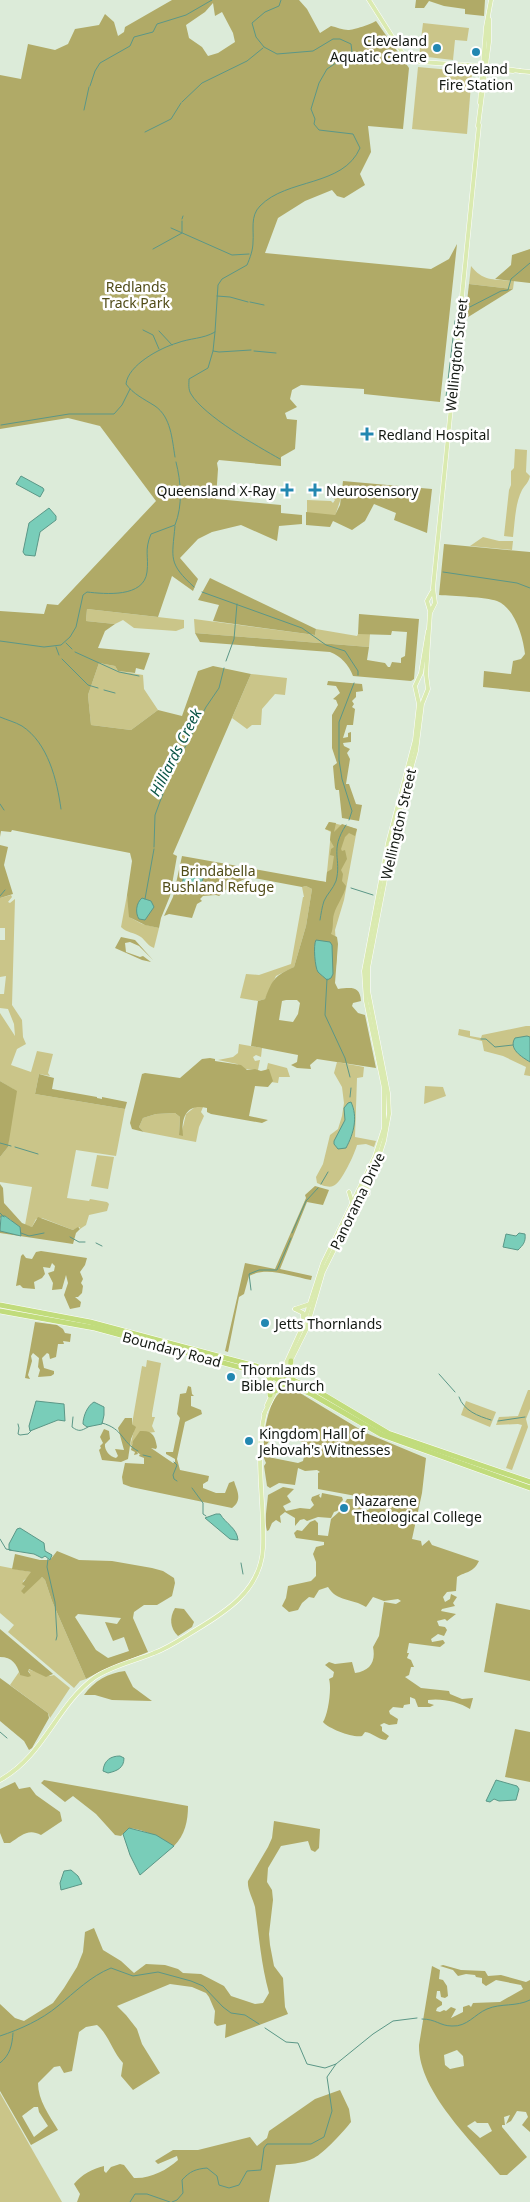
<svg xmlns="http://www.w3.org/2000/svg" width="530" height="2202" viewBox="0 0 530 2202" font-family="'Noto Sans',sans-serif">
	<style>
		.green { fill: #cac589 }
		.forest { fill: #b0aa67; fill-rule: evenodd }
		.water { fill: #79cdb9; stroke: #5b9787 }
		.lines { fill: none; stroke-linecap: round; stroke-linejoin: round }
		.stream { stroke: #5b9787; stroke-width: 1 }
		.major-casing { stroke: #fff; stroke-width: 5 }
		.highway-casing { stroke: #fff; stroke-width: 6 }
		.major { stroke: #daeab0; stroke-width: 4 }
		.highway { stroke: #c1dc7c; stroke-width: 5 }
		.poi-dot { fill: #2287b1; stroke: #fff; stroke-width: 2 }
		.labels { text-anchor: middle; dominant-baseline: central; stroke-width: 5; stroke-linejoin: round; paint-order: stroke }
		.poi-label { font-size: 14px; fill: #141913; stroke: #fff; text-anchor: start }
		.park-label { font-size: 14px; fill: #514c18; stroke: #fff }
		.street-label { font-size: 14px; fill: #141913; stroke: #fff }
		.water-label { font-size: 15px; font-style: italic; fill: #0b5547; stroke: #fff }
	</style>
	<rect width="100%" height="100%" fill="#dcebd9"/>
	<g class="green">
		<path d="M423,23l46,5 -2,13 -12,-1 -2,20 -34,-4z"/>
		<path d="M418,67l54,5 -5,62 -55,-5z"/>
		<path d="M471,266c12,16 24,13 43,15l-1,8 -44,-5z"/>
		<path d="M515,449l12,1 -1,22 4,4c-1,6 -5,9 -8,14 -7,14 -7,31 -9,47l-9,-1 5,-46 2,-5v-14l3,-3z"/>
		<path d="M333,498h8l-6,18 -28,-2v-14l24,1 2,2 2,-3z"/>
		<path d="M483,537l16,4h14l-1,9 -42,-4z"/>
		<path d="M87,609l97,11v8l-8,3 -42,-3 -11,-8 -8,4 -29,-3z"/>
		<path d="M194,619l121,16 1,-6 41,7 1,-2h12l-1,13 -174,-14z"/>
		<path d="M99,663l16,3 3,5 25,4 1,14 14,21 -27,20 -40,-5 -3,-30z"/>
		<path d="M251,674l36,4 -2,17 -10,-1 -13,15 -1,16h-9l-5,4 -15,-11z"/>
		<path d="M329,822l28,7 -13,71 -9,30 2,28 -3,23 -33,-4 18,-96 7,1 5,-50 -6,-3z"/>
		<path d="M306,886l6,3 -6,37 -12,41 -18,9 -11,23 -7,2 -18,-3 6,-24 13,1 32,-11 12,-67h1l-2,-10z"/>
		<path d="M11,895l1,2 -4,5 2,1 5,-4 -3,106 10,15 1,17 3,7 -9,5 -6,16 20,7 6,-21 16,3 -5,19 2,3 -11,-2 -4,20 90,15 -9,47 -40,-6 -9,48 22,3 1,-2 17,3 2,2 -2,7 -18,4 -3,10 -6,4v-2l-7,3 -31,-12 -6,1 -4,8 -7,-2 7,-38 -32,-5v-25l8,-10 5,-58 -13,-8v-68l15,23 -1,-12 -6,-15 -8,-1v-14h4l2,-18 -6,1v10v-47h5v-12h-5v-30z"/>
		<path d="M127,895l4,23 11,6 17,4 -5,20c-6,-2 -8,-7 -13,-11 -7,-5 -14,-4 -20,-10z"/>
		<path d="M526,1026h4v50l-6,-1 2,-8 -23,-11 -19,-5 -2,-10 -24,-6 1,-6 11,2v5l11,2 1,-3z"/>
		<path d="M239,1044l23,4 -1,9 -5,-2 -3,2 2,4 5,-1 -2,10 -14,-1 -7,-5 -19,-4 15,-3 5,-4z"/>
		<path d="M337,1062l27,5 -1,10 -6,1 -2,59 21,4 -2,6 -8,-3 -9,1c-2,8 -16,39 -24,41 -4,2 -12,-1 -16,-3l-1,-6 7,-13 7,-29 8,-6 4,-13 2,-13 -2,-16 -8,-14z"/>
		<path d="M268,1063l19,5 3,9h-11l-1,6 -7,-1 -5,-10z"/>
		<path d="M425,1086l18,1 3,9 -22,8z"/>
		<path d="M195,1107h8l-2,5 3,4 -5,11 -3,15 -52,-10 -5,-5 4,-9 13,-4 19,-1 5,4 -1,18 3,-4 4,-17z"/>
		<path d="M97,1155l17,2 -6,32 -17,-3z"/>
		<path d="M147,1360l14,3 -9,51v3h3l-3,9 3,6c-10,1 -20,3 -24,15l-1,-1 5,-19 -3,-3 10,-58 4,1z"/>
		<path d="M528,1390h2v19l-4,10 2,8 -16,43 -6,-2 16,-43 -4,-1 -22,1 3,-8 19,-1z"/>
		<path d="M466,1401l30,11 -6,15 -29,-12z"/>
		<path d="M0,1566l31,6v3l-8,6 2,5 -4,5 21,-14 3,3 7,21 34,78 -6,2 -6,7 -66,-56 6,-7 -14,-12z"/>
		<path d="M27,1669l23,7 4,-1 16,13 -20,30 -2,-5 -38,-28 9,-13 1,3 10,-2z"/>
		<path d="M0,2093l62,109h-62z"/>
	</g>
	<g class="forest">
		<path d="M172,0h127l8,9 13,24 11,-7c5,1 12,4 17,4 6,0 23,-6 28,-9l33,47 -6,61 -35,-3 3,26 -11,22 5,11 -21,13 -7,-2 -5,-6 -27,11 -27,17 -13,35 166,16 18,-10 8,-15 -17,158 -76,-8v-5l-63,-4 -9,5 -2,9 7,8 -12,6 2,6 10,1 -2,29 -14,8v9l-62,-6 -2,3 1,6 -2,30 65,6v8l21,2v9l-23,2 -2,15 -36,-16 -29,7 -14,7 -18,19 18,21 -5,12 -21,-15 -14,41 -71,-8 -1,12 29,3 -10,7 -7,17 52,5 -6,17 -8,-2 -1,5 -17,-2 -3,-5 -16,-3 -11,32 3,30 40,5 27,-20 24,6 16,-45 15,-5 38,8 -78,180 4,2 -7,40 -9,22 -2,10 -14,-3 -16,-8 -2,-22 5,-34 -2,-8 -118,-23 -1,2 -10,-1 -1,6v-226l44,3 3,-10 11,1 98,-104 -56,-75 -32,-8 -68,11v-354l21,4 7,-35 27,6 13,-6 7,-15 24,-4 6,-11 9,8 4,14 6,-4 1,-5zM213,3l2,13 7,-4 11,21 2,9 -17,11 -10,3 -6,-9 -13,-9 -3,-13 19,-13z"/>
		<path d="M416,0h69l-1,16 -19,-2v-5l-21,-3 -15,-5 -5,7h-9z"/>
		<path d="M530,249v34l-35,-4 16,-14 1,-10z"/>
		<path d="M469,284l44,5 -48,30z"/>
		<path d="M343,481l89,8 -5,44 -33,-13 2,-7 -22,-9 -9,17 -13,9 -19,-9 -3,6 -24,-2v-13l29,3 5,-10z"/>
		<path d="M444,544l86,8v140l-47,-5 1,-16 27,3 2,-13 8,-2 4,-5c-2,-17 -10,-46 -28,-53 -11,-4 -44,-5 -58,-6z"/>
		<path d="M210,578l106,51 -1,6 -102,-14 6,-16 -21,-5z"/>
		<path d="M359,614l60,5 -5,60 -3,2 -58,-5c-4,-11 -12,-20 -23,-24l-130,-10 -5,-9 174,14 -2,13 18,3 3,4h2l2,-5 9,1v-5l4,-2 2,-24 -15,-1 -1,4 -33,-1z"/>
		<path d="M328,681l34,3 1,7 -7,1v5l-4,4 2,3 -2,3 3,2 -2,16h-6l-4,13 5,-1v-4l3,-1v10l-8,1 1,3 6,3 -3,4 3,6 -4,25h3l7,20 6,1 -3,16 -17,-3 -3,-28h-3l-1,-2 -2,-22 4,-3 -5,-15v-33l6,-10 -2,-5 -3,-1 7,-6 -4,-7 -9,-1z"/>
		<path d="M329,822l7,1 -2,9 8,-8 15,5 -2,7 -6,-3 -4,4 -4,12 1,2 3,-1 2,9 -6,11 2,4 -1,7 4,5c-2,10 -9,18 -12,28 -2,6 0,13 -3,20l6,3 1,7 -3,39 3,6c12,-1 22,-4 23,12l-8,2 -1,3 6,7 7,2 11,53 -59,-9 -7,6 1,4 -14,-1 -6,-3 6,-3 1,-7 -47,-9 7,-45 7,-2c8,-21 10,-23 29,-32l12,-41 6,-37 -6,-3 -4,1 -53,-10 -19,9 -11,10 -3,-1 -13,1 -3,3 2,2 -5,3 -5,14 -23,-4 -5,2 9,-19 9,-41 144,26 1,-10 5,-3 2,-13 -4,-1 1,-6 3,-2 -4,-7 1,-9 -6,-2zM189,866l6,1 8,11c-1,9 -7,11 -15,10zM286,1000h11l3,3 -2,11 -5,8 -14,-2 3,-19z"/>
		<path d="M0,845l8,2 -4,18 9,29 -13,4z"/>
		<path d="M121,937l14,3 18,20 -14,-14 -9,-4 -5,1 1,9 14,5 3,-1 8,6 -9,-2 -27,-12z"/>
		<path d="M210,1058l5,1v2l26,4 6,5 8,-1 6,2 8,-2 4,12 -5,6 -13,-1 -6,30 19,4 -6,3 -51,-9 -4,-2v-4c-21,-5 -26,10 -24,28l-4,-1 1,-18 -5,-4 -19,1 -13,4 -4,9 5,5 -12,-3 -2,-6 12,-49 3,-1 35,5 22,-19z"/>
		<path d="M39,1074l15,4 -2,11 45,8v1l5,1v-2l25,5 -2,7 -90,-15z"/>
		<path d="M0,1081l17,10 -9,56 -8,10z"/>
		<path d="M0,1184l3,4 1,15 18,20 10,4 6,-10 35,13 5,-3 2,2 -4,4 -3,11 -73,-11v-3l20,6 -9,-16 -6,-4 -5,2z"/>
		<path d="M315,1186l14,4 -6,15 -16,-3 -27,67 32,7 -1,4c-21,-4 -44,-14 -62,-4l-5,18 -5,3 -11,55 -3,-1 20,-88 30,6 31,-71 -1,-3z"/>
		<path d="M41,1251l46,7 -2,7 -5,7 3,7 -2,4 2,3 -1,7 -4,4h-3l6,5 -1,5 -10,2 -6,-14 4,-12 -2,-8 -4,14 -10,1 1,-7 -5,-10 6,-2 1,-5 -3,-3 -2,5 -7,-1 2,7 -3,4 -8,4 1,7 -12,-1 -3,-3 -4,1 5,-30 2,-2 3,4 6,1 4,-7z"/>
		<path d="M35,1322l22,3 6,4 2,4 6,1 -1,8 -7,-1 1,3h-6l-2,13 -6,2 -1,-5 -2,-1 -5,5 2,10 10,3v3l-3,2 -13,1 2,-7 -2,-3 1,-9 -6,-5 -2,3 1,5 -4,14 2,4 -5,-1z"/>
		<path d="M188,1386l3,1 1,7 2,2h-3v10l10,4 1,4 -17,8 -8,37 3,11 29,6 -1,5 -5,3v4l13,5h9l4,-10 5,-2c3,10 9,19 -2,27l-101,-21 -8,-3 -1,-7 3,-14 19,1v-6l-5,-2 1,-2 1,1 -4,-3 1,2 -4,1 1,-3 -4,-2 2,-9 7,-10c13,-1 15,5 17,16l-1,2 -5,-1 22,15 2,-1v-3l-9,-5v-2h7l7,-34 -3,-4 3,-20 6,-1z"/>
		<path d="M284,1390l16,3 66,40 60,25 -4,35 -10,46 9,2 1,5 7,-6 3,5 47,16c-6,12 -12,10 -22,16l-1,14 -9,1 -4,5 2,5 5,-3 1,-5 6,3 -4,6 2,3 -13,3 -1,2 15,3 -9,7 -2,-2 -8,2 2,5 6,1 2,3 -3,6 -6,-2 -7,5 1,3 11,-2 2,3 -5,4 -31,-4 -2,10h2l-2,5 4,2 3,7h-3l-2,8 -4,2 16,11 28,3 1,3 12,5 11,-1 -3,11c-11,-7 -28,-11 -42,-9v3l6,2 -4,2h-12l-3,-8 -5,-2v7l-6,1 -1,3 -10,-1 -4,4 1,3 8,5 -1,5 -8,1 -5,-2 -4,2 2,2v4l7,5 -3,4c-9,-1 -13,-7 -21,-8l-3,4c-9,2 -33,-7 -39,-14 5,-7 9,-34 6,-43l4,-2 1,-5 -9,-7 4,-3 6,2 17,-2 3,11c15,-2 21,-11 18,-26l6,-11 5,-34 12,2 5,-3 -3,-2 -14,2 -11,-4 -7,10c-14,-9 -29,-5 -38,-20l-9,3 -5,8 -5,-1 -7,6 -4,7 -9,2 -7,-6 4,-8 2,-12 23,-5 5,-5v-14l-3,-8 3,-7 8,-2v-3l-28,-4 -2,-5 3,-3 5,1 8,-9 5,-2 3,3v12l10,1 3,-17 9,-8 7,-12h6c3,5 9,11 15,11l2,-2 -14,-12 -38,-7v-16l2,-1 -3,-2 -12,1 -7,-3 -3,17 -16,-2 -9,5 -3,-2 -3,-20 2,-3 -3,-7 35,7 5,-2 2,-8 -2,-10 -3,-2 -24,-8 -9,11 -2,7h-1c-1,-16 4,-54 20,-61z"/>
		<path d="M125,1418h7v6l4,3 -5,12 -3,20 -7,3 -19,-2 -3,-10 2,-2 -1,-2 3,-3 -3,-6 4,-8 5,2 1,8 -5,5c-1,6 5,13 11,14l2,-2 -3,-7 9,1 -6,-22z"/>
		<path d="M283,1487l11,2 -7,7 4,6 -8,4 3,5 14,-3 10,1 4,-4 -3,-5 1,-3 8,-3 -1,2 2,2 1,-5 20,4 1,3 -3,3 3,2 -6,6 -3,1 -3,6 -13,-1 -11,4 -3,-2 -4,1 -5,6v-8l-10,-6 -5,4 1,7 -5,-3 -4,3 -3,7 -2,1c-3,-10 0,-24 1,-36z"/>
		<path d="M57,1551l22,9 33,1 40,7 11,3 11,7 1,5 -3,13 -15,9h-13l-10,7 -1,6 15,34 -47,19 -15,8 -34,-78 -7,-21 -3,-3 -18,17 -3,-3 4,-5 -3,-2 9,-12 -19,-3 3,-15 25,6h10zM78,1614l43,4 -4,6 -12,-2 8,19 11,-4 5,14 -21,7 -12,-8 -21,-33z"/>
		<path d="M496,1603l34,7v71l-46,-9z"/>
		<path d="M175,1608l9,1 10,13 -2,5 -14,9c-8,-8 -9,-18 -3,-28z"/>
		<path d="M0,1629l52,44 1,1 -7,3 -17,-8 -1,2 3,5 -3,1 -8,-2c-3,-11 -8,-18 -20,-18z"/>
		<path d="M125,1671l8,16 19,14 -40,-1 -17,-5h-11c10,-14 24,-22 41,-24z"/>
		<path d="M0,1678l48,35 1,5 -17,30 -3,2 -5,-9 -24,-20z"/>
		<path d="M515,1729l15,3v50l-25,-5z"/>
		<path d="M44,1780l144,26c0,15 -3,29 -14,40 -16,-8 -27,-16 -45,-18l-8,8 -6,-1 -19,-21 -23,-18 -8,6 -24,-19z"/>
		<path d="M15,1782l4,7 11,-2 6,8 24,17 2,9 -21,14c-13,-7 -20,1 -31,8h-6l-4,-10v-44z"/>
		<path d="M274,1821l46,8 -1,19 -4,4 -4,-2 -3,-9 -27,5 -13,22 -1,14 5,8 1,10 -4,34 1,11 4,21 9,12 2,29 3,7 -63,24 1,-14 -9,2 -3,-3 1,-12 -6,-14 -3,-4 -14,-6 -22,-3 -53,22 9,9 11,14 5,15 18,29 -27,17 -12,-14 2,-13c-11,-12 -14,-28 -26,-38l-11,2 -7,5 -7,39 -8,2 -4,-7 -6,1 -16,16c0,17 11,32 20,47l-27,15 -31,-54v-87l15,14 9,3 29,-18 11,-15 13,-21 6,-15 2,-20 9,-4 9,22 18,11 13,12 12,-9 19,1 13,4 5,4 18,1 23,12 7,10 24,8 8,-1 6,-10c-8,-29 -10,-57 -14,-86 -2,-8 -8,-18 -7,-26l20,-34 4,-9zM34,2107h4l1,5 9,14 -14,11 -12,-21z"/>
		<path d="M443,1965l18,5 24,1 3,5 13,-1 25,7 4,-2v152l-8,-7 6,-8 -2,-5 -9,-1 -6,10 -5,3 4,-9 -6,2 1,8h-3v2l25,30 -20,18h-7c-28,-34 -82,-84 -81,-130l13,-79 8,4 -1,9 4,1 4,6 1,10 -3,2 -4,-1 -1,-6h-3l-1,7 6,4v3l-5,3 -1,3 4,1 4,-2 2,1 5,-4 5,2 -5,9 12,-6v-5l6,-2 2,2 2,-4 27,-1 23,-13 -2,-4 -25,-5 -10,6 -4,-3v-5l-6,-1 -1,-2 -9,-1 -8,2 -5,-6 -13,-4zM457,2050l6,6 1,10 -14,3 -5,-4 -1,-10zM475,2121l2,2h11l4,8 -12,7 -13,-12z"/>
		<path d="M340,2090l9,19 2,13c-7,9 -27,31 -37,36 -11,6 -26,6 -38,7l-7,37h-192l3,-8 -6,-10c8,-10 18,-15 30,-18v5l2,2 5,-6 9,-3 4,1 10,13c16,1 33,-8 44,-18l-1,-4 -19,8 -3,-3 18,-11h25l52,-13 7,9 10,-8 2,-7 46,-32z"/>
	</g>
	<g class="water">
		<path d="M21,476l22,12 1,2 -4,7 -24,-13z"/>
		<path d="M49,508l7,8v4l-16,12 -5,24 -10,-1 -2,-3 6,-29z"/>
		<path d="M189,866l9,3 5,9c-2,11 -13,14 -21,6l4,-16z"/>
		<path d="M142,898l9,3 3,6 -9,13 -6,-1c-4,-6 -3,-16 3,-21z"/>
		<path d="M316,940l14,2 2,3 1,29 -2,4 -4,2c-2,-2 -7,-6 -9,-8 -3,-4 -5,-27 -2,-32z"/>
		<path d="M527,1036l3,1v25c-8,-5 -22,-13 -15,-24z"/>
		<path d="M351,1102c7,15 3,31 -5,46l-8,1 -4,-5v-3l11,-21 -1,-12 4,-5z"/>
		<path d="M1,1216h4l15,11 1,9 -21,-5z"/>
		<path d="M519,1233l6,1c1,8 -2,11 -7,16l-15,-3 3,-13 10,2z"/>
		<path d="M36,1401l28,3 1,17 -7,-1 -28,11 -1,-5z"/>
		<path d="M94,1402l10,5v8l-2,9 -15,3 -4,-3c0,-7 4,-18 11,-22z"/>
		<path d="M216,1514h4c6,10 17,14 18,26l-8,-1 -25,-21z"/>
		<path d="M20,1528l24,15 1,8 7,4 -2,5 -5,-4 -3,2 -8,-4 -25,-4v-6l8,-15z"/>
		<path d="M120,1756l4,2c0,10 -7,13 -16,15l-5,-2c1,-11 8,-15 17,-15z"/>
		<path d="M496,1780l21,6 2,3 -3,11 -17,1 -5,-2 -4,3 -4,-1z"/>
		<path d="M129,1828l27,7 18,11 -34,29 -10,-20 -7,-21z"/>
		<path d="M71,1870l7,6 4,8 -21,6 -1,-7 4,-12z"/>
	</g>
	<g class="lines">
		<g class="stream">
			<path d="M90,86l5,-15 5,-8 30,-17 4,-9 19,-5 4,-8 29,-9 26,-15"/>
			<path d="M182,102l20,-19 45,-22 16,-13"/>
			<path d="M84,110l5,-23"/>
			<path d="M145,132l26,-13 10,-16"/>
			<path d="M182,219l1,-3"/>
			<path d="M171,228l61,27 17,-1"/>
			<path d="M153,249l29,-16v-12"/>
			<path d="M217,296l13,1 18,5"/>
			<path d="M250,302l14,3"/>
			<path d="M464,310l37,-19 7,-1 3,-11 19,-16"/>
			<path d="M143,330l10,5 6,14"/>
			<path d="M159,331l13,14"/>
			<path d="M215,332l-2,19 6,1 32,-2"/>
			<path d="M213,351l-5,17 -19,11c0,5 -1,10 2,15 13,22 66,52 89,65"/>
			<path d="M254,351l22,2"/>
			<path d="M446,397l9,-76 4,-9"/>
			<path d="M1,425l68,-11h45l8,-9 8,-16"/>
			<path d="M175,457c-3,-18 -4,-40 -20,-51 -11,-7 -22,-12 -29,-22 2,-19 34,-36 51,-41 13,-5 26,-4 38,-11l3,-47 4,-6 25,-14c3,-7 6,-15 6,-23 1,-12 -3,-26 7,-36 27,-28 83,-19 100,-58l-7,-14 -34,-4 -5,-6 1,-5 -4,-10 8,-26 8,-14 25,-17 -1,-8 -11,-5h-7l-20,12 -36,3 -13,-7 -8,-10 -4,-14 13,-11 14,-6 2,-6"/>
			<path d="M175,526c-3,33 -7,37 19,61"/>
			<path d="M443,572l74,11 13,5"/>
			<path d="M202,592l100,36 24,17 19,6 13,20v4"/>
			<path d="M0,641l44,6 17,-2 9,-8 6,-10 7,-32 4,-3c18,2 57,6 60,-20 2,-16 -3,-21 4,-38l24,-9c8,-20 6,-43 1,-63"/>
			<path d="M66,643l6,6"/>
			<path d="M56,647l3,8"/>
			<path d="M75,652l44,20 20,4"/>
			<path d="M62,659l26,26 10,3"/>
			<path d="M226,661l8,-22 3,-35"/>
			<path d="M104,690l11,3"/>
			<path d="M0,717c7,3 15,5 22,9 26,17 35,54 39,83"/>
			<path d="M0,804l4,6"/>
			<path d="M349,820l3,-9 -10,-32 -3,-19v-38l15,-39"/>
			<path d="M154,847l1,-32 13,-35 38,-73 13,-19 5,-20"/>
			<path d="M351,888l22,7"/>
			<path d="M0,896l5,-6"/>
			<path d="M145,899l9,-50"/>
			<path d="M320,920c1,-6 2,-13 4,-19 3,-7 9,-12 12,-20 6,-22 -7,-30 10,-56"/>
			<path d="M327,979l-2,36 20,43 5,19"/>
			<path d="M481,1039h5l9,8 18,-2"/>
			<path d="M350,1097l1,-9"/>
			<path d="M0,1143l11,3"/>
			<path d="M15,1147l23,7"/>
			<path d="M321,1184l7,-12"/>
			<path d="M0,1213l4,4"/>
			<path d="M21,1233l8,3 15,-3"/>
			<path d="M292,1233l14,-32 12,-13"/>
			<path d="M70,1237l9,5h6"/>
			<path d="M96,1243l6,3"/>
			<path d="M251,1290l-2,-16 10,-4h18l14,-32"/>
			<path d="M439,1374l16,18"/>
			<path d="M459,1397c5,14 19,19 32,23"/>
			<path d="M73,1417l-1,10c7,5 9,4 16,0"/>
			<path d="M498,1421l27,-4"/>
			<path d="M102,1423c22,6 19,19 36,28"/>
			<path d="M18,1424l1,4 -1,6 2,1 8,-1 3,-3"/>
			<path d="M143,1455l8,2"/>
			<path d="M174,1462l3,3 -4,10 1,4 3,2"/>
			<path d="M192,1488l11,15v11l3,2"/>
			<path d="M0,1539l6,10 5,1"/>
			<path d="M48,1559l-1,8 8,35 2,34 -1,4"/>
			<path d="M241,1563l2,11"/>
			<path d="M0,1732l7,6"/>
			<path d="M422,2019c14,0 18,7 30,7 15,1 23,-12 35,-17 14,-6 29,-2 43,-9"/>
			<path d="M265,2028l21,14 12,1 9,21 18,4 11,-4 37,-30 20,-13 24,-3"/>
			<path d="M0,2036c21,-7 41,-16 58,-30 17,-14 33,-30 53,-38l22,8 25,-4 33,9 12,5 20,21 8,6 14,2 14,9"/>
			<path d="M0,2063c10,-8 12,-17 13,-30"/>
			<path d="M130,2202l5,-8h12l23,8"/>
			<path d="M172,2202l5,-2 6,-7 -1,-13c8,-9 14,-11 25,-12l10,8 2,9 10,3 10,-3 8,-14 14,-1 3,-22 3,-4h44l13,-7 8,-26 -5,-34 9,-13"/>
		</g>
		<g class="major-casing">
			<g id="major">
				<path d="M369,0l33,52 8,7 10,3 63,4 37,5"/>
				<path d="M450,66l63,5"/>
				<path d="M520,71l10,1"/>
				<path d="M480,103l6,-76 5,-27"/>
				<path d="M478,126l11,-84v-23"/>
				<path d="M430,611l-3,-10 5,-9"/>
				<path d="M367,1182l1,12"/>
				<path d="M349,1192l3,10"/>
				<path d="M295,1309l8,4v8"/>
				<path d="M295,1309l15,-5"/>
				<path d="M267,1405l35,-77 21,-65 52,-107 9,-28v-40l-18,-87 -2,-30 24,-128 27,-103 4,-36 -4,-18 6,-13 7,-42"/>
				<path d="M264,1414l42,-84 17,-58 54,-109 7,-22 5,-27 -1,-21 -20,-102v-23l27,-141 21,-76 6,-47 6,-15 -2,-15 4,-61 5,-10 -2,-15 46,-463"/>
				<path d="M0,1780c44,-24 56,-74 94,-102 17,-12 41,-17 60,-25 14,-5 27,-14 40,-22 32,-19 67,-41 69,-83 2,-46 -9,-91 2,-136"/>
			</g>
		</g>
		<g class="highway-casing">
			<g id="highway">
				<path d="M0,1305l90,17 166,44 37,14 26,12 69,41 142,49"/>
				<path d="M0,1311l95,17 173,47 45,20 69,40 148,53"/>
				<path d="M291,1361l-1,13 3,6"/>
				<path d="M266,1367l14,1 4,-1"/>
				<path d="M268,1376l3,5 -1,14"/>
				<path d="M275,1391l9,-4 13,2"/>
			</g>
		</g>
		<use href="#major" class="major"/>
		<use href="#highway" class="highway"/>
	</g>
	<g class="poi-dot">
		<circle cx="437" cy="48" r="5"/>
		<circle cx="476" cy="52" r="5"/>
		<path d="M364.5 426.5h5v5h5v5h-5v5h-5v-5h-5v-5h5z"/>
		<path d="M284.5 482.5h5v5h5v5h-5v5h-5v-5h-5v-5h5z"/>
		<path d="M312.5 482.5h5v5h5v5h-5v5h-5v-5h-5v-5h5z"/>
		<circle cx="265" cy="1323" r="5"/>
		<circle cx="231" cy="1377" r="5"/>
		<circle cx="249" cy="1441" r="5"/>
		<circle cx="344" cy="1508" r="5"/>
	</g>
	<g class="labels">
		<g class="poi-label">
			<text x="427" y="40" text-anchor="end">Cleveland<tspan x="427" dy="16">Aquatic Centre</tspan></text>
			<text x="476" y="68" text-anchor="middle">Cleveland<tspan x="476" dy="16">Fire Station</tspan></text>
			<text x="378" y="434">Redland Hospital</text>
			<text x="276" y="490" text-anchor="end">Queensland X-Ray</text>
			<text x="326" y="490">Neurosensory</text>
			<text x="275" y="1323">Jetts Thornlands</text>
			<text x="241" y="1369">Thornlands<tspan x="241" dy="16">Bible Church</tspan></text>
			<text x="259" y="1433">Kingdom Hall of<tspan x="259" dy="16">Jehovah's Witnesses</tspan></text>
			<text x="354" y="1500">Nazarene<tspan x="354" dy="16">Theological College</tspan></text>
		</g>
		<g class="park-label">
			<text x="136" y="286">Redlands<tspan x="136" dy="16">Track Park</tspan></text>
			<text x="218" y="870">Brindabella<tspan x="218" dy="16">Bushland Refuge</tspan></text>
		</g>
		<g class="street-label">
			<text transform="translate(456 355) rotate(-84)">Wellington Street</text>
			<text transform="translate(398 824) rotate(-77)">Wellington Street</text>
			<text transform="translate(357 1201) rotate(-64)">Panorama Drive</text>
			<text transform="translate(172 1349) rotate(15)">Boundary Road</text>
		</g>
		<g class="water-label">
			<text transform="translate(175 752) rotate(-63)">Hilliards Creek</text>
		</g>
	</g>
</svg>
